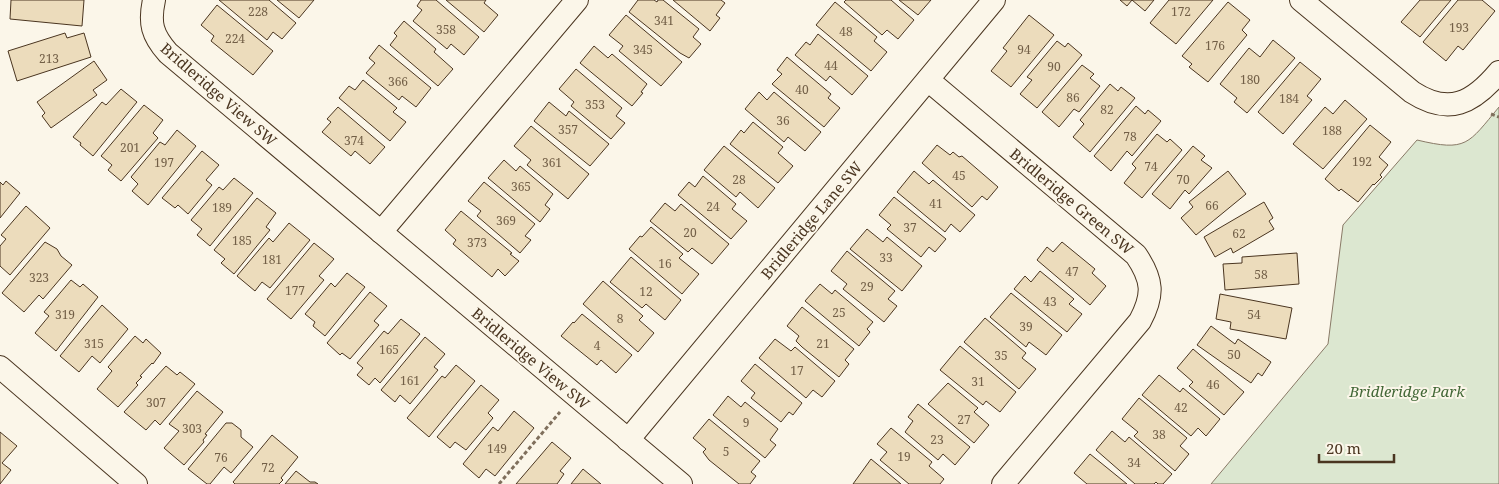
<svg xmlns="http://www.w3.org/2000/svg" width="1499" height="484" viewBox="0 0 1499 484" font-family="'Noto Serif',serif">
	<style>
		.green { fill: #dce7d0; stroke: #887966 }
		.building { fill: #ecdcbc; stroke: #4a3520 }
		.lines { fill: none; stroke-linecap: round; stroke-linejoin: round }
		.street-casing { stroke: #4a3520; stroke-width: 24 }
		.path { stroke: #7f6f5c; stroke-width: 3; stroke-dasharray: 4 2.5; stroke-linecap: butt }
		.street { stroke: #fbf6e9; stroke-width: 22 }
		.labels { text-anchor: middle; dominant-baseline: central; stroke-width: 4; stroke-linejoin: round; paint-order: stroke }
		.number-label { font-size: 12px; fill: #725f47 }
		.street-label { font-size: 15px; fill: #4a3520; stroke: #fbf6e9 }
		.park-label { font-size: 15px; font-style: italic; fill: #436837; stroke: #fbf6e9 }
	</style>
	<rect width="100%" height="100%" fill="#fbf6e9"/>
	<path class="green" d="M1499,107v377h-288l117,-140 15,-119 74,-85c50,12 51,4 82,-33z"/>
	<g class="building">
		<path d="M11,0h73l-2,26 -72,-7z"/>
		<path d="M219,0h50l27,23 -14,16 -9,-7 -6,8z"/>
		<path d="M277,0h37l-15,18z"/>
		<path d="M421,0h15l43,37 -15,18 -13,-11 -4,5 -34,-28 9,-11 -5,-4z"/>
		<path d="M446,0h40l-2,3 14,12 -14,17z"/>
		<path d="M638,0h16l3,2 1,-2h5l36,29 -6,8 8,7 -12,14 -9,-5 -51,-41z"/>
		<path d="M673,0h48l4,3 -9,12 4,3 -10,13z"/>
		<path d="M846,0h45l23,20 -16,19 -11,-9 -5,5 -38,-33z"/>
		<path d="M899,0h32l-13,15z"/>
		<path d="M1120,0h34l-9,11 -13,-11 -5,6z"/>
		<path d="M1169,0h44l-37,44 -26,-21z"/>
		<path d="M1420,0h31l-31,37 -19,-15z"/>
		<path d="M1458,0h24l13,11 -32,39 -5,-4 -12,15 -23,-19z"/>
		<path d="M835,2l42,35 -3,4 13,11 -16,19 -55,-46z"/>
		<path d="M1228,2l22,18 -8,10 5,5 -39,47 -19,-15 3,-3 -10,-8z"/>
		<path d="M217,5l56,46 -20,24 -42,-34 3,-5 -13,-11z"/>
		<path d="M626,15l56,47 -21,24 -42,-35 4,-5 -14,-11z"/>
		<path d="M1029,15l25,20 -43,52 -20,-16 16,-20 -4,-3z"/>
		<path d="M404,21l32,28 -2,3 19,17 -15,17 -48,-41 7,-9 -3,-3z"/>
		<path d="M65,33l2,5 17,-5 7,24 -74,24 -9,-30z"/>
		<path d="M818,34l50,42 -16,19 -22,-19 -4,5 -31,-26 11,-13 4,3z"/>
		<path d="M1273,40l22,18 -48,55 -13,-11 3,-4 -17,-14 29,-36 11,9z"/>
		<path d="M1057,41l8,6 3,-4 14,12 -45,53 -17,-14 12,-14 -5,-3z"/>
		<path d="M379,45l52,43 -15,19 -14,-11 -3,4 -33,-27 9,-10 -6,-5z"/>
		<path d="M594,46l14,12 4,-4 35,30 -6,8 2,1 -11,13 -52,-43z"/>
		<path d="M787,57l44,37 -3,4 12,10 -16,19 -52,-43 10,-10 -5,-4z"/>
		<path d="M94,61l13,19 -14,10 4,5 -46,33 -9,-12 3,-3 -8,-11z"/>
		<path d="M1300,62l21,17 -14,17 5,4 -29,34 -25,-22z"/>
		<path d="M1082,65l12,9 -4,4 10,8 -21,26 -5,-3 -15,18 -17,-15z"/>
		<path d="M576,69l46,39 -6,8 9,7 -14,16 -40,-33 3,-4 -15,-13z"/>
		<path d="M363,80l34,28 -4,4 13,10 -16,19 -51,-43 10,-12 6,4z"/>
		<path d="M1110,84l8,7 3,-4 14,11 -45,54 -17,-15 11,-13 -4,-4z"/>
		<path d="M121,89l16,13 -44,54 -13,-11 1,-2 -8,-6 29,-35 4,3z"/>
		<path d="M759,92l8,8 7,-8 47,40 -16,19 -17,-14 -4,5 -39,-33z"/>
		<path d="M1345,100l22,19 -44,50 -30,-25 32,-37 8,7z"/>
		<path d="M549,102l17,14 3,-5 40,33 -19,22 -56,-45z"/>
		<path d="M144,105l19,15 -10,13 5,5 -37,43 -13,-11 4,-5 -11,-9z"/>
		<path d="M1136,106l9,8 3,-4 13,11 -29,35 -5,-5 -16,20 -17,-15z"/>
		<path d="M338,107l47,40 -15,17 -15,-13 -4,5 -29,-24 9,-10 -4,-3z"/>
		<path d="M753,122l30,25 -5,6 15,13 -15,17 -48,-39 11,-14 3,3z"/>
		<path d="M1370,125l21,17 -12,15 9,8 -8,10 2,2 -8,8 -1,-1 -15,18 -17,-13 -2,2 -14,-12z"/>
		<path d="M531,126l58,48 -21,25 -41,-34 4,-5 -17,-14z"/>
		<path d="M177,130l19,16 -48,59 -16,-14 6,-7 -7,-7 29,-35 5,3z"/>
		<path d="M1157,134l10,8 3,-3 12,11 -40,48 -18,-15 12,-15 -4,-4z"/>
		<path d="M937,145l13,10 3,-3 6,5 3,-1 36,31 -11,13 -5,-4 -10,11 -50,-44z"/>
		<path d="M724,146l51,42 -17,20 -18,-16 -4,5 -32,-27z"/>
		<path d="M1193,146l12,10 -4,4 11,8 -23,26 -4,-4 -15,19 -18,-15z"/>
		<path d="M202,151l17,14 -13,15 6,5 -24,29 -10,-9 -3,3 -13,-10z"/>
		<path d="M504,160l12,11 4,-5 33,28 -8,11 5,4 -10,13 -52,-44z"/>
		<path d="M914,171l15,13 4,-4 42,35 -15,17 -9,-8 -6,8 -48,-40z"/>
		<path d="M1228,171l18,23 -50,41 -15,-17 12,-11 -4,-5z"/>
		<path d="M703,176l33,28 -4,5 15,12 -16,18 -53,-44 11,-13 6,5z"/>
		<path d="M234,178l19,15 -43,53 -13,-11 5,-6 -11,-9 28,-33 4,3z"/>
		<path d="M6,181l14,12 -20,25v-36l3,3z"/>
		<path d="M484,182l51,42 -10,12 6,4 -11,13 -43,-37 4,-5 -13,-10z"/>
		<path d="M894,197l52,42 -11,13 -6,-5 -8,10 -34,-28 4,-4 -12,-10z"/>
		<path d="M257,198l19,15 -10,14 4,3 -36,44 -13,-11 4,-4 -11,-9z"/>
		<path d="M1264,202l9,16 -4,3 5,8 -41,24 -2,-5 -16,9 -11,-20z"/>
		<path d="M665,203l10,8 6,-7 48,40 -17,20 -20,-16 -4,4 -38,-31z"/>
		<path d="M26,206l24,22 -40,47 -10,-9v-20l6,-7 -5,-4z"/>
		<path d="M461,211l51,42 -2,1 9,7 -14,15 -7,-7 -6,8 -39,-33 3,-4 -11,-10z"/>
		<path d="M289,223l21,17 -40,48 -8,-6 -7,9 -18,-15 32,-38 4,4z"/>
		<path d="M651,227l32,27 -4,4 20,16 -17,20 -53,-45 11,-13 2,1z"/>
		<path d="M867,229l16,13 4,-5 35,29 -20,25 -52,-42z"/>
		<path d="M45,242l12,7 4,7 11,9 -29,34 -4,-4 -15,17 -22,-19z"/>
		<path d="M1062,242l33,27 -3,4 14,13 -16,19 -53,-45 10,-13 6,5z"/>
		<path d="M314,243l20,16 -15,17 5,4 -33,39 -24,-20z"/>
		<path d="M847,251l48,40 -7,8 9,7 -13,16 -41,-33 4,-5 -16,-13z"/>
		<path d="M1297,253l2,31 -74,6 -2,-26 19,-1v-6z"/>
		<path d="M631,257l50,43 -16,20 -19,-16 -4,4 -32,-26z"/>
		<path d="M1040,271l34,28 -5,5 13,10 -15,18 -53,-43 11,-13 6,6z"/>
		<path d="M347,273l18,14 -40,49 -12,-10 2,-4 -10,-8 26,-31 4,4z"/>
		<path d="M71,280l9,7 3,-3 15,13 -42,54 -21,-18 14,-17 -5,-4z"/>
		<path d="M603,281l40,35 -4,4 15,13 -16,19 -55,-48z"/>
		<path d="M820,284l12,10 3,-4 38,32 -6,7 3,3 -11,14 -54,-45z"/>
		<path d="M370,292l17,14 -13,15 5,4 -29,34 -8,-6 -2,2 -13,-12z"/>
		<path d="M1011,293l51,42 -16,20 -17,-13 -3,5 -36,-30z"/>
		<path d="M1220,294l72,14 -6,31 -56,-10 1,-7 -15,-3z"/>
		<path d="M102,305l26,24 -28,34 -8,-7 -13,16 -19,-16z"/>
		<path d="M802,307l52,42 -9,11 4,4 -10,13 -37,-30 -6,-6 3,-5 -12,-10z"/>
		<path d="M582,314l50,41 -16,18 -15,-13 -4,5 -36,-29 12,-14 1,1z"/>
		<path d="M985,318l41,35 -4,5 14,11 -17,20 -55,-47z"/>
		<path d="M401,319l19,15 -40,49 -5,-5 -6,7 -12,-10 6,-7 -6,-5 27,-32 4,3z"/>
		<path d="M1211,326l24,18 3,-5 33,23 -9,14 -4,-3 -7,10 -54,-38z"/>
		<path d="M135,336l8,7 3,-4 15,14 -8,11 -1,-1 -12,13 2,1 -6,6 2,2 -20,22 -21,-18 15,-18 -4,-4z"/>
		<path d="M425,337l20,17 -11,13 4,3 -28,34 -10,-9 -5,7 -14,-12z"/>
		<path d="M775,339l16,12 4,-4 40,34 -13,16 -9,-7 -7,8 -47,-40z"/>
		<path d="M960,346l56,46 -16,20 -14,-11 -3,4 -43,-35z"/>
		<path d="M1193,349l51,43 -20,23 -35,-29 4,-4 -16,-14z"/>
		<path d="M755,364l47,39 -9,12 -4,-3 -8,10 -30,-24 4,-5 -14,-12z"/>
		<path d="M456,365l19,16 -46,56 -22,-19 35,-42 3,2z"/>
		<path d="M166,366l11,9 3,-3 15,12 -35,41 -5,-5 -9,10 -22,-18z"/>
		<path d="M1159,375l21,17 3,-4 37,31 -14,17 -8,-8 -7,8 -49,-41z"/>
		<path d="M948,383l30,25 -4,4 15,13 -15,18 -46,-39z"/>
		<path d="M481,385l18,15 -11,13 5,5 -27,32 -11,-8 -5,6 -13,-11z"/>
		<path d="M197,391l26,21 -18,22 2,1 -4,5 1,2 -20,23 -20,-17 15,-17 -10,-7z"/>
		<path d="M728,396l13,11 4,-5 33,27 -8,11 6,5 -11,13 -52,-43z"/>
		<path d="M1139,398l48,40 -7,8 9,8 -14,17 -41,-35 4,-4 -16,-13z"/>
		<path d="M918,404l52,43 -15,18 -12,-11 -5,6 -33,-28 8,-11 -5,-4z"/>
		<path d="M514,411l20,17 -39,48 -9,-7 -7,9 -16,-14 30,-37 5,4z"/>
		<path d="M709,419l51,42 -9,11 5,4 -6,8h-11l-30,-24 -6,-8 3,-3 -13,-11z"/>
		<path d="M226,423h6l9,7v7l12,10 -22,26 -7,-6 -14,17h-3l-19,-15z"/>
		<path d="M891,428l41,34 -3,4 15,13 -4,5h-31l-29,-24 7,-8 -10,-8z"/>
		<path d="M1112,431l13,11 4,-5 43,37 -9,10h-5l-2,-2 -2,2h-19l-39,-34z"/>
		<path d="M0,432l17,14 -15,17 9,7 -11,14z"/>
		<path d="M272,435l26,22 -17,21 2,2 -4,4h-44l-2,-2z"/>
		<path d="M552,442l19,16 -11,13 4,3 -7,10h-41z"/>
		<path d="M1090,454l37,30h-40l-13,-11z"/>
		<path d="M871,459l30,25h-48z"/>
		<path d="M583,469l18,15h-30z"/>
		<path d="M296,471l14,11h5l3,2h-33z"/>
	</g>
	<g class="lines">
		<g class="street-casing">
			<g id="street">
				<path d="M154,0c-5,23 -2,35 14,53l513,431"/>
				<path d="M1301,0l111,92c37,24 61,11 87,-20"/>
				<path d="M928,80l208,175c17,25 18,40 4,66l-137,163"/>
				<path d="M381,232l196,-232"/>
				<path d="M0,367l136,117"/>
				<path d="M628,440l366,-440"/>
			</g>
		</g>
		<g class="path">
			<path d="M1491,114l8,3"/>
			<path d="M499,484l61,-72"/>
		</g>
		<use href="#street" class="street"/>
	</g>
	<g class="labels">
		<g class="number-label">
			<text x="258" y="11">228</text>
			<text x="1181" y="11">172</text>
			<text x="664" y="20">341</text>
			<text x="1459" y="27">193</text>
			<text x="446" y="29">358</text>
			<text x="846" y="31">48</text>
			<text x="235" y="38">224</text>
			<text x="1215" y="45">176</text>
			<text x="643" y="49">345</text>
			<text x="1024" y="49">94</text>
			<text x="49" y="58">213</text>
			<text x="831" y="65">44</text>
			<text x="1054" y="66">90</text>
			<text x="1250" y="79">180</text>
			<text x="398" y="81">366</text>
			<text x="802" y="89">40</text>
			<text x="1073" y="97">86</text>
			<text x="1289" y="98">184</text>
			<text x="595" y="104">353</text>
			<text x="1107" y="109">82</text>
			<text x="783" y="120">36</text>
			<text x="568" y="129">357</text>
			<text x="1332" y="130">188</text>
			<text x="1130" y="136">78</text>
			<text x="354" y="140">374</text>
			<text x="130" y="147">201</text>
			<text x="1362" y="161">192</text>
			<text x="164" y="162">197</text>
			<text x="552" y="162">361</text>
			<text x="1151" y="166">74</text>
			<text x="959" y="175">45</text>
			<text x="739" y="179">28</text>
			<text x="1183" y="179">70</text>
			<text x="521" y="186">365</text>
			<text x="936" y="203">41</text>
			<text x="1212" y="205">66</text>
			<text x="713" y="206">24</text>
			<text x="222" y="207">189</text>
			<text x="506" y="220">369</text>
			<text x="910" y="227">37</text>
			<text x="690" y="232">20</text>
			<text x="1239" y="233">62</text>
			<text x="242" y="240">185</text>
			<text x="477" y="242">373</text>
			<text x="886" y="257">33</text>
			<text x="272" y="259">181</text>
			<text x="665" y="263">16</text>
			<text x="1072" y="271">47</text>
			<text x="1261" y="274">58</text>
			<text x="39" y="277">323</text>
			<text x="867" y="286">29</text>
			<text x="295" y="290">177</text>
			<text x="646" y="291">12</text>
			<text x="1050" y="301">43</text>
			<text x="839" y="312">25</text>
			<text x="65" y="314">319</text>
			<text x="1254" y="314">54</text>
			<text x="620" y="318">8</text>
			<text x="1026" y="326">39</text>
			<text x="94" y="343">315</text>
			<text x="823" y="343">21</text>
			<text x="597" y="345">4</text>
			<text x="389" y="349">165</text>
			<text x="1234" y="354">50</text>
			<text x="1001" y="355">35</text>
			<text x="797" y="370">17</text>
			<text x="410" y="380">161</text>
			<text x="978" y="381">31</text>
			<text x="1213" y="384">46</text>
			<text x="156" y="402">307</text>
			<text x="1181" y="407">42</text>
			<text x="964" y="419">27</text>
			<text x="746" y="422">9</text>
			<text x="192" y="428">303</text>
			<text x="1159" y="434">38</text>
			<text x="937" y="439">23</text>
			<text x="497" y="448">149</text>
			<text x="726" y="451">5</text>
			<text x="904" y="456">19</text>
			<text x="221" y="457">76</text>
			<text x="1134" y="462">34</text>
			<text x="268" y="467">72</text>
		</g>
		<g class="street-label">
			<text transform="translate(219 94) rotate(41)">Bridleridge View SW</text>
			<text transform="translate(1072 201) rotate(40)">Bridleridge Green SW</text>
			<text transform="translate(811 220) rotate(-50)">Bridleridge Lane SW</text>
			<text transform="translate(531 358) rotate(40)">Bridleridge View SW</text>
		</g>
		<g class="park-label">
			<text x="1407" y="391">Bridleridge Park</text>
		</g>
	</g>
	<path d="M1319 454v8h75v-8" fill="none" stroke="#4a3520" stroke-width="2.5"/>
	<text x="1326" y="454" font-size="15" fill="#4a3520" stroke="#fbf6e9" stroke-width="4" paint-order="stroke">20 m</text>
</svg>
